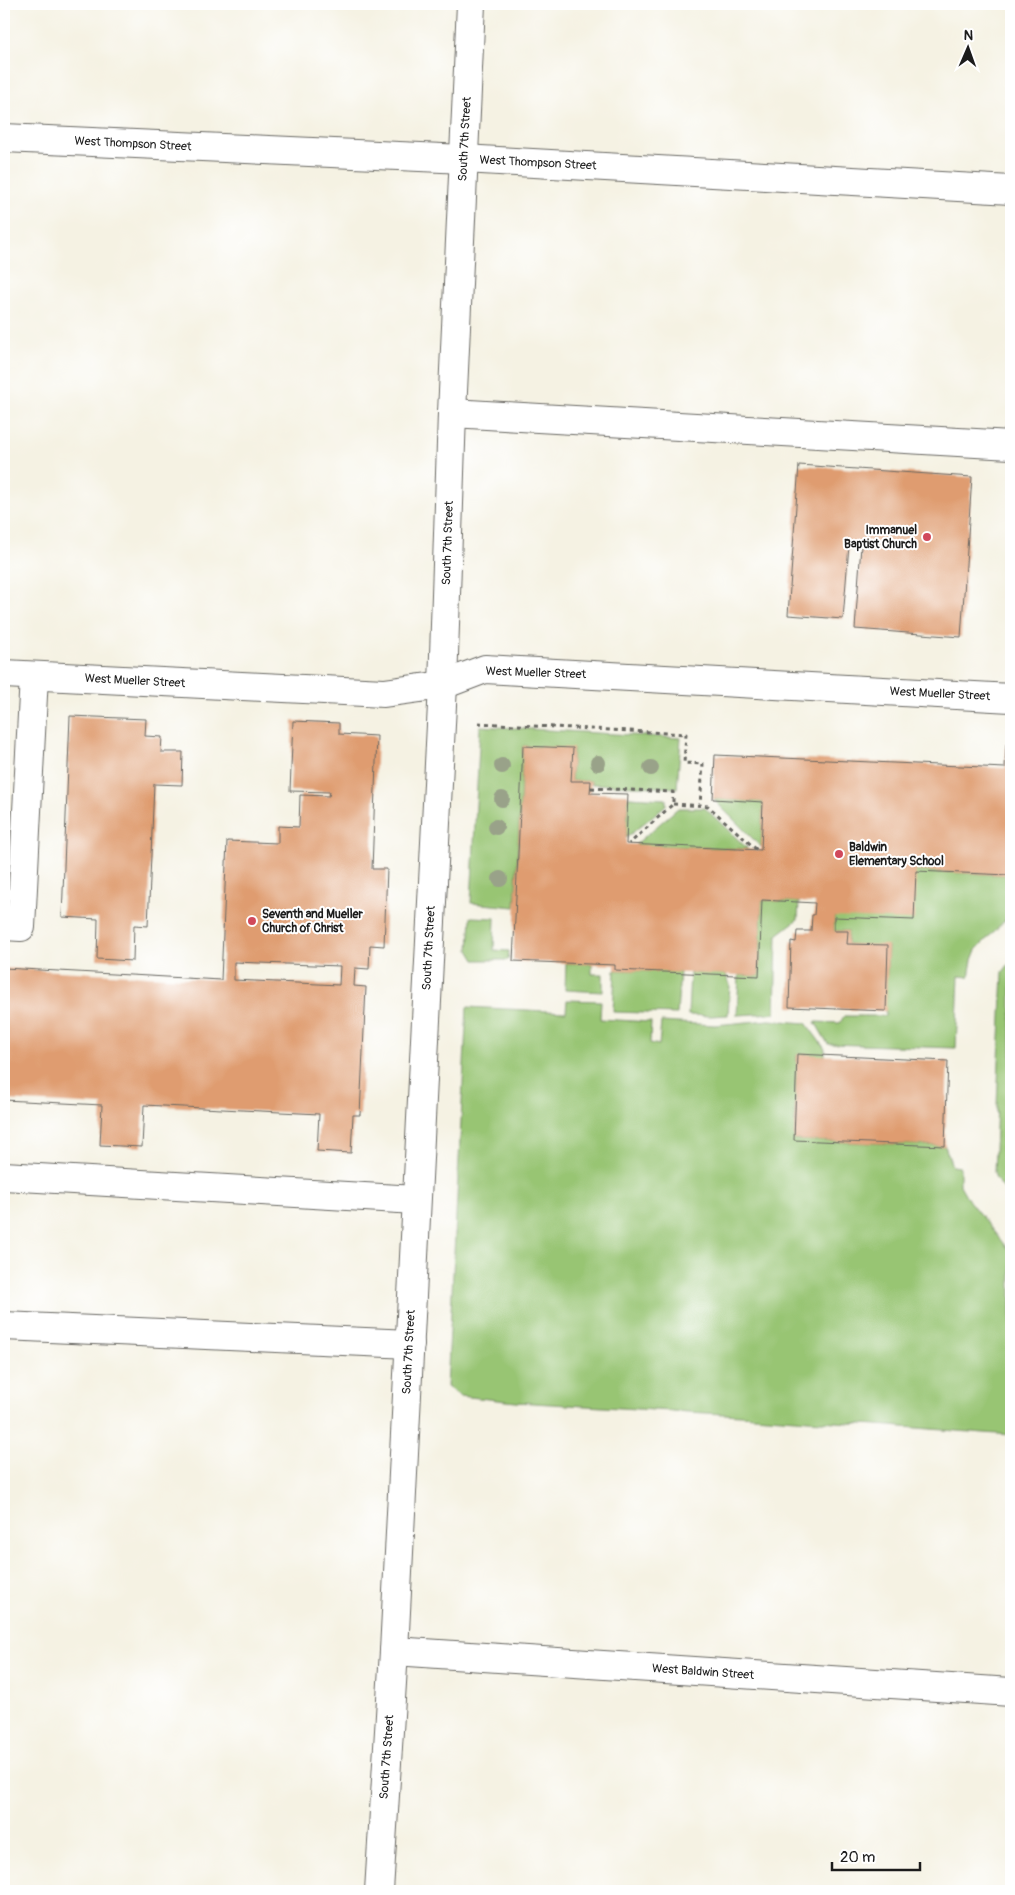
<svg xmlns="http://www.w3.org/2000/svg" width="1015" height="1895" viewBox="0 0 1015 1895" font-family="Pangolin,sans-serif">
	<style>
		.green { fill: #98c573; stroke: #5a7048 }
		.building { fill: #df9c6f; fill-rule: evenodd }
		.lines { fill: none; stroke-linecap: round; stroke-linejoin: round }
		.minor-casing { stroke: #686762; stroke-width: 30 }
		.path { stroke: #686762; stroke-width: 3; stroke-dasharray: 4 4; stroke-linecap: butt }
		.minor { stroke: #fff; stroke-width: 28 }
		.tree { fill: #99a289 }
		.poi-dot { fill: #d1495b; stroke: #fff; stroke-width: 2 }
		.labels { text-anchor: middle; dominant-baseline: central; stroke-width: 4; stroke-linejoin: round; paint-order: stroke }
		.street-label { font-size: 12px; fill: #1c1c1c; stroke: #fff }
		.poi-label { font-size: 12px; font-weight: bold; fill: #1c1c1c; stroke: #fff; text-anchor: start }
	</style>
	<rect width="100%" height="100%" fill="#fff"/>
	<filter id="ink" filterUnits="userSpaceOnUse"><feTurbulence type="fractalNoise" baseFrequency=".02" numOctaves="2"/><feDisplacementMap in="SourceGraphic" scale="10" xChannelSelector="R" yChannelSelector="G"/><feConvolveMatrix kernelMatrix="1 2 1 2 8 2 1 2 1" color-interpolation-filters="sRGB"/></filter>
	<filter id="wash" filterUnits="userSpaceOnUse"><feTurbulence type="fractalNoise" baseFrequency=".0096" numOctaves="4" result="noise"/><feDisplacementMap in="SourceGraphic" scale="20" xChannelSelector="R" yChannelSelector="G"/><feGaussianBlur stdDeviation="1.12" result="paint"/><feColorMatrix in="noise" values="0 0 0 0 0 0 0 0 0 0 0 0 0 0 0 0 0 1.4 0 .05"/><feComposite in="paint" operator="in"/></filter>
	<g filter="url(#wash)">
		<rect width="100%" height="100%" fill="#f5f2e3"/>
		<g class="green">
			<path d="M480,726l201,12 -4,50 -86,-4v-3h-20l2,-32 -50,-3 -8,161 -44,-4z"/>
			<path d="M628,797l38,2v6l-40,33z"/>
			<path d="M713,799l50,3 -2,45z"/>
			<path d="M678,808h27l43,41 -113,-4z"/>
			<path d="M1011,833v81l-35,36 -4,10 -3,17 -10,-1 -3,72 -128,-4 -13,-22 25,1 4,-7h41l3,-70 -41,-2 1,-13h-14v-14l82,-46 93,4z"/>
			<path d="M762,900l37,2 -1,17 -21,16 -2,78 -38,2 2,-40 20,1z"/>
			<path d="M471,917l24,1 -1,32 15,1 -1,9h-33l-6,-10z"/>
			<path d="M1011,961v237l-15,-19 -2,-7 9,-200z"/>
			<path d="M566,963l26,1v10h11v18l-38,-2z"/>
			<path d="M615,970l65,2 -3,42 -64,-2z"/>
			<path d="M690,973l36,1 4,11 -2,30 -17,1 -23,-1z"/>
			<path d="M567,1000l34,1 -1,18 51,3 -1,21 9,2 2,-23 54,3 54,-5 37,3 19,26v7l-28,-2 -3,86 151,6 7,20 8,1v18l9,16 42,52v182l-270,-20 -225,-13 -56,-6 -13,-9 20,-380 99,5z"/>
		</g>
		<g id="blocks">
			<g class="building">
				<path d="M799,465l173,12 -11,160 -106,-8 6,-83 -12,-1 -6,74 -55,-4z"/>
				<path d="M70,716l76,3 -1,17 17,1 -1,15h22l-1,33 -28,-1 -6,142 -14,-1 -1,36 -36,-2 1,-40 -36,-2z"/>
				<path d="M293,721l46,2v11l38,2 -5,133h15l-3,77 -14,-1 -1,24 -14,-1 -1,18 12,1 -6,128h-7l-2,38 -34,-2 2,-37 -175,-9 -2,42 -42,-2 2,-40 -98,-5v-132l217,12 6,-139 51,2v-17l21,1 1,-32 29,1 1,-4 -40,-1zM234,962l106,4 -1,19 -105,-5z"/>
				<path d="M1006,744h5v89l-2,42 -93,-4 -2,49 -80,-3v14h14l-1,13 41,1 -2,66 -97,-4 2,-66 5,1 1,-11h14l1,-16h2l1,-12 -53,-3 -3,76 -144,-6v-5l-102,-4 10,-215 50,2 -2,33h20l-1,12 38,1 -2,50 135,6 2,-48 -50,-3 2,-44 290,13z"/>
				<path d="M797,1054l151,7 -3,85 -151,-6z"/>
			</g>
		</g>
	</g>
	<g filter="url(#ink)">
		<use href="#blocks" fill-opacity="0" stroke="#686762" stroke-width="1"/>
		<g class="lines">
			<g class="minor-casing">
				<g id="minor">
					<path d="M4,138l460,21 547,31"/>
					<path d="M452,413l559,32"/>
					<path d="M4,674l380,19 59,-8 42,-16 526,29"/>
					<path d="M4,926l17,1 13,-251"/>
					<path d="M4,1176l412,24"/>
					<path d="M4,1326l406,18"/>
					<path d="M394,1651l617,41"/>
					<path d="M379,1891l15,-240 49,-966 9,-272 19,-409"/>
				</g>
			</g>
			<g class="path">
				<path d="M478,723l208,11 -2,29 19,1 -3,41"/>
				<path d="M591,788l82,4v12l-44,40"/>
				<path d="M673,804l35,2 49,44"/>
			</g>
			<use href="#minor" class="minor"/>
		</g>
		<g class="tree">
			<circle cx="598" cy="763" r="8"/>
			<circle cx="502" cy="766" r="8"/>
			<circle cx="651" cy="768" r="8"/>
			<circle cx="502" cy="799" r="8"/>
			<circle cx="496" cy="827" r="8"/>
			<circle cx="500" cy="879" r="8"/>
		</g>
	</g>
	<g class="poi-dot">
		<circle cx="927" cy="537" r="5"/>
		<circle cx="839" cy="854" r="5"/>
		<circle cx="252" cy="921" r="5"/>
	</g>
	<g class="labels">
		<g class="street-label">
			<text transform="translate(465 139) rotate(-87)">South 7th Street</text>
			<text transform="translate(133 144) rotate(3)">West Thompson Street</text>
			<text transform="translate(538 163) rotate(3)">West Thompson Street</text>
			<text transform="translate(448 543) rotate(-88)">South 7th Street</text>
			<text transform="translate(536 673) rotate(2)">West Mueller Street</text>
			<text transform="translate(135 681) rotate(3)">West Mueller Street</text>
			<text transform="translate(940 694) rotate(3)">West Mueller Street</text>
			<text transform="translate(429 948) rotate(-87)">South 7th Street</text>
			<text transform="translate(409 1352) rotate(-87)">South 7th Street</text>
			<text transform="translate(703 1672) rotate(4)">West Baldwin Street</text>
			<text transform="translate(387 1757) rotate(-86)">South 7th Street</text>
		</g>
		<g class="poi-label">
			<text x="917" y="530" text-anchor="end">Immanuel<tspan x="917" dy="14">Baptist Church</tspan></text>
			<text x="849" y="847">Baldwin<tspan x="849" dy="14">Elementary School</tspan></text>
			<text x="262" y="914">Seventh and Mueller<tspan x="262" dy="14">Church of Christ</tspan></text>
		</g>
	</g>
	<rect width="1015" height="1895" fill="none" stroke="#fff" stroke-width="20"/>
	<g transform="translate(968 48) rotate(2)" stroke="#ffffff" stroke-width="4" paint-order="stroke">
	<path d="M0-4L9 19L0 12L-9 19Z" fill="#1c1c1c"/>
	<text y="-8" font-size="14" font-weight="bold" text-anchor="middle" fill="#1c1c1c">N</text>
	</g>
	<path d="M832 1862v8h88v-8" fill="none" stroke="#1c1c1c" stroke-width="2.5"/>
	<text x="840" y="1862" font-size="15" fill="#1c1c1c" stroke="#ffffff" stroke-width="4" paint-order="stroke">20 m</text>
</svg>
